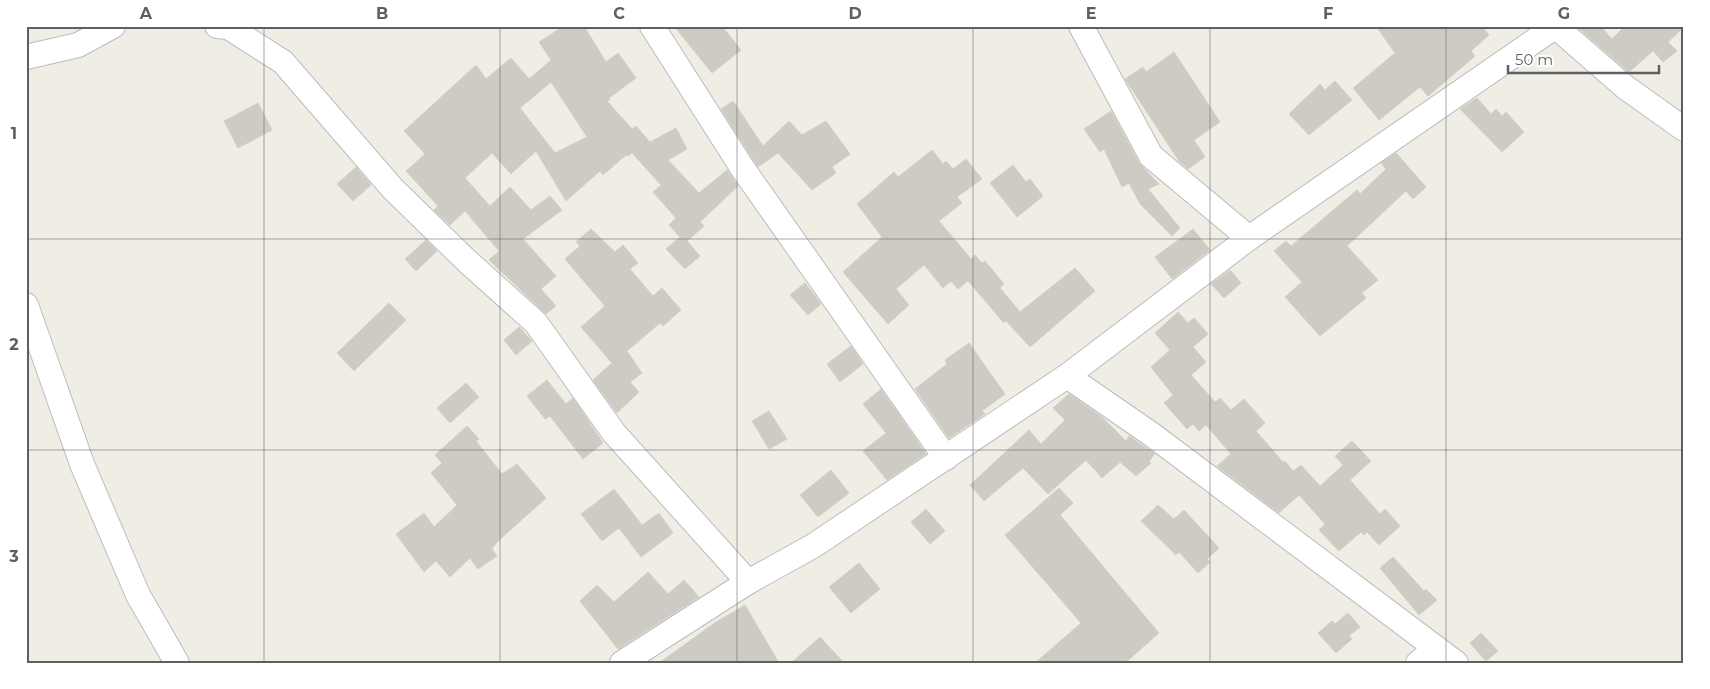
<svg xmlns="http://www.w3.org/2000/svg" width="1710" height="689" viewBox="0 0 1710 689" font-family="Montserrat,sans-serif">
	<style>
		.building { fill: #cdcbc3; stroke: #d5d0c1; fill-rule: evenodd }
		.lines { fill: none; stroke-linecap: round; stroke-linejoin: round }
		.minor-casing { stroke: #b9bcc1; stroke-width: 26 }
		.minor { stroke: #fff; stroke-width: 24 }
		.grid { fill: none; stroke: #5c6066; stroke-width: 1; stroke-opacity: 0.55 }
		.neatline { fill: none; stroke: #5c6066; stroke-width: 2 }
		.grid-label { font-size: 16px; text-anchor: middle; font-weight: bold; fill: #5c6066 }
	</style>
	<rect width="100%" height="100%" fill="#f0eee4"/>
	<g class="building">
		<path d="M564,26h20l22,36 12,-9 18,25 -27,20 1,2 -3,1 25,28 4,-3 14,16 26,-14 11,21 -19,11 31,33 28,-23 11,16 -38,36 4,4 -17,15 13,15 -15,13 -19,-20 14,-12 -11,-12 7,-7 -23,-26 8,-7 -29,-32 -4,3 -2,-1 -23,20 -3,-4 -34,30 -30,-50 -25,23 -19,-21 -27,25 25,28 20,-19 21,23 19,-14 12,14 -39,29 33,37 -15,13 15,17 -10,8 -57,-54 10,-9 -34,-40 -15,14 -16,-15 4,-4 -32,-35 19,-17 -21,-23 72,-66 10,14 25,-21 18,21 22,-19 -12,-18zM551,82l36,55 -32,16 -35,-45z"/>
		<path d="M674,26h48l19,24 -29,23z"/>
		<path d="M1376,26h106l7,9 -18,16 4,5 -47,40 -8,-9 -41,33 -26,-32 42,-35z"/>
		<path d="M1576,26h24l12,13 13,-13 59,1 -16,15 9,9 -14,11 -10,-11 -24,21z"/>
		<path d="M1174,52l46,70 -26,18 11,17 -17,12 -9,-8 -54,-82 18,-12 3,5z"/>
		<path d="M1335,81l17,19 -43,35 -20,-21 31,-30 5,6z"/>
		<path d="M1477,98l14,16 5,-5 6,7 4,-4 18,20 -22,20 -42,-43z"/>
		<path d="M733,101l30,45 26,-25 13,14 24,-14 24,33 -18,13 4,6 -24,17 -34,-37 -20,14 -37,-58z"/>
		<path d="M258,103l14,27 -34,18 -14,-27z"/>
		<path d="M1111,111l28,52 20,21 -11,5 32,39 -8,8 -32,-32 -11,-21 -7,4 -18,-38 -4,3 -16,-23z"/>
		<path d="M932,150l11,14 3,-3 7,8 13,-10 16,20 -25,18 5,6 -23,18 32,38 4,-4 7,8 3,-2 19,23 -4,4 20,24 55,-44 20,23 -65,56 -24,-26 -2,2 -36,-42 -10,8 -7,-8 -8,7 -19,-23 -28,24 13,16 -21,19 -45,-52 39,-35 -25,-33 37,-32 4,5z"/>
		<path d="M1396,153l30,34 -13,12 -7,-8 -59,55 31,34 -16,13 4,5 -46,38 -35,-39 17,-15 -28,-31 12,-10 5,5 66,-56 3,4 26,-25 -5,-6z"/>
		<path d="M1013,165l13,17 4,-3 13,17 -26,21 -27,-34z"/>
		<path d="M356,167l15,18 -18,16 -16,-17z"/>
		<path d="M591,229l24,23 8,-7 15,18 -8,6 23,27 9,-8 19,22 -18,16 -3,-3 -33,28 15,22 -12,9 9,10 -22,21 -24,-33 19,-17 -31,-36 24,-21 -40,-47 15,-13 -4,-4z"/>
		<path d="M1193,229l17,21 -38,29 -17,-22z"/>
		<path d="M426,240l11,11 -21,20 -11,-12z"/>
		<path d="M1230,270l11,13 -17,15 -13,-14z"/>
		<path d="M805,283l16,21 -13,11 -18,-20z"/>
		<path d="M389,303l17,17 -52,51 -17,-18z"/>
		<path d="M1178,312l10,11 6,-5 14,16 -15,13 13,15 -15,13 24,27 5,-4 11,12 13,-11 21,24 -9,8 27,31 2,-1 8,10 8,-6 19,21 23,-21 -8,-9 17,-15 19,20 -21,19 30,34 5,-5 15,17 -21,19 -12,-13 -3,3 -3,-3 -22,19 -20,-21 6,-6 -26,-29 -20,18 -62,-47 14,-12 -25,-29 -7,6 -6,-7 -6,5 -23,-26 9,-8 -22,-28 19,-17 -15,-17z"/>
		<path d="M519,327l13,14 -16,14 -12,-15z"/>
		<path d="M969,343l36,51 -23,17 3,3 -36,24 -34,-49 32,-25 -2,-4z"/>
		<path d="M851,346l12,18 -23,18 -13,-18z"/>
		<path d="M547,380l19,24 7,-6 30,45 -20,16 -33,-43 -5,3 -18,-23z"/>
		<path d="M466,383l13,14 -29,26 -13,-15z"/>
		<path d="M881,389l45,65 -39,26 -24,-29 23,-18 -23,-29z"/>
		<path d="M1069,394l34,24 23,23 3,-5 26,18 -6,7 2,2 -15,13 -16,-14 -18,16 -16,-18 -38,34 -25,-26 -39,33 -14,-16 59,-55 12,14 24,-24 -12,-12z"/>
		<path d="M769,411l18,28 -18,10 -17,-28z"/>
		<path d="M467,426l12,13 -3,2 26,33 15,-10 29,34 -49,44 -5,7 5,7 -19,13 -8,-11 -20,19 -14,-16 -12,11 -28,-38 28,-21 10,14 23,-22 -26,-32 11,-10 -7,-8z"/>
		<path d="M831,470l18,23 -31,24 -18,-22z"/>
		<path d="M1059,488l14,15 -13,12 99,118 -34,30h-90l46,-40 -76,-88z"/>
		<path d="M614,489l28,36 17,-12 14,20 -32,24 -22,-29 -17,13 -21,-27z"/>
		<path d="M1158,505l16,14 10,-9 35,38 -12,11 3,3 -12,11 -19,-21 -3,3 -35,-34z"/>
		<path d="M926,509l19,22 -15,13 -19,-22z"/>
		<path d="M1393,557l31,34 2,-2 11,11 -18,15 -39,-47z"/>
		<path d="M859,563l21,26 -29,24 -22,-26z"/>
		<path d="M648,572l20,22 16,-14 15,17 -81,52 -38,-48 17,-16 17,17z"/>
		<path d="M745,605l34,58h-120l57,-41z"/>
		<path d="M1348,613l12,14 -11,9 3,3 -16,14 -18,-20 14,-12 3,3z"/>
		<path d="M1481,633l17,18 -12,10 -16,-18z"/>
		<path d="M820,637l24,26h-53z"/>
	</g>
	<g class="lines">
		<g class="minor-casing">
			<g id="minor">
				<path d="M217,26l11,1 55,35 110,127 75,73 68,61 78,110 134,149"/>
				<path d="M652,26l89,140 205,292"/>
				<path d="M1081,26l70,130 98,82"/>
				<path d="M1555,26l70,61 59,42"/>
				<path d="M26,57l52,-12 35,-19"/>
				<path d="M26,305l56,159 56,131 39,68"/>
				<path d="M1067,376l84,58 305,229"/>
				<path d="M622,663l126,-81 65,-36 254,-170 182,-138 307,-212"/>
				<path d="M1418,663l18,-15"/>
			</g>
		</g>
		<use href="#minor" class="minor"/>
	</g>
	<path class="grid" d="M264,26v637M500,26v637M737,26v637M973,26v637M1210,26v637M1446,26v637M26,239h1658M26,450h1658"/>
	<rect width="1710" height="689" fill="none" stroke="#ffffff" stroke-width="55"/>
	<path d="M1508 65v8h151v-8" fill="none" stroke="#5c6066" stroke-width="2.5"/>
	<text x="1515" y="65" font-size="15" fill="#5c6066" stroke="#ffffff" stroke-width="4" paint-order="stroke">50 m</text>
	<rect x="28" y="28" width="1654" height="634" class="neatline"/>
	<g class="grid-label">
		<text x="146" y="19">A</text>
		<text x="382" y="19">B</text>
		<text x="619" y="19">C</text>
		<text x="855" y="19">D</text>
		<text x="1091" y="19">E</text>
		<text x="1328" y="19">F</text>
		<text x="1564" y="19">G</text>
		<text x="14" y="139">1</text>
		<text x="14" y="350">2</text>
		<text x="14" y="562">3</text>
	</g>
</svg>
